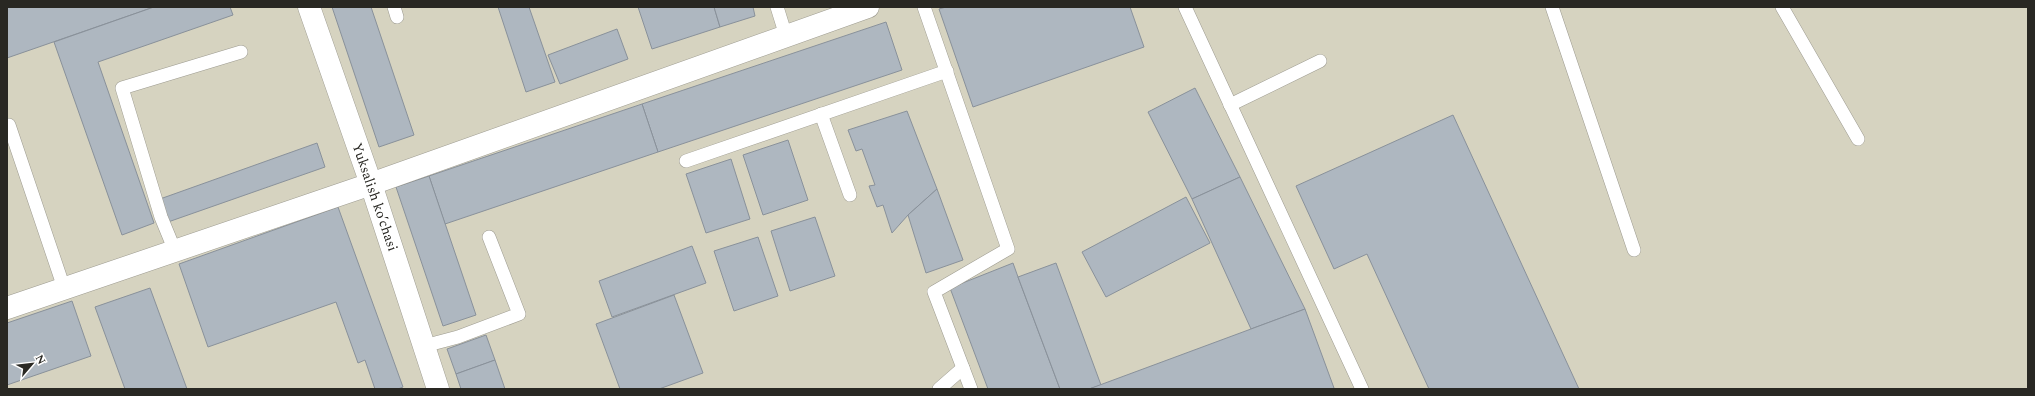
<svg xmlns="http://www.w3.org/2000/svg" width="2035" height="396" viewBox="0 0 2035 396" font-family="Spectral,serif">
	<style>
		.built { fill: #d6d3c0 }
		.building { fill: #aeb7c0; stroke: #89919a }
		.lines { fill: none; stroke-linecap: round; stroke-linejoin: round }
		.service-casing { stroke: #9d9b90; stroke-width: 14 }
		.minor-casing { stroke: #9d9b90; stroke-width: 23 }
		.service { stroke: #fff; stroke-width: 13 }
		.minor { stroke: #fff; stroke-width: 22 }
		.labels { text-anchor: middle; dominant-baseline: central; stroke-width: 3.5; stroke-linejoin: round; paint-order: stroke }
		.street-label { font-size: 14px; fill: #292823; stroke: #fff }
	</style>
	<rect width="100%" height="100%" fill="#e1dfd3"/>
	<rect class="built" x="7" y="7" width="2021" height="382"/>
	<g class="building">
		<path d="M7,7h147l-147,51z"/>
		<path d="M154,7h76l3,8 -135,47 56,161 -32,12 -68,-193z"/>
		<path d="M332,7h39l43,128 -35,12z"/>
		<path d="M498,7h31l26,75 -29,10z"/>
		<path d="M638,7h76l6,20 -68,22z"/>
		<path d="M714,7h39l2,9 -35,11z"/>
		<path d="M946,7h184l14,40 -171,60 -34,-98z"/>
		<path d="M886,22l16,48 -244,82 -16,-48z"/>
		<path d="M617,29l11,30 -68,25 -12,-29z"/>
		<path d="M1195,88l45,89 -48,22 -44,-87z"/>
		<path d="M642,104l16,48 -213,72 -16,-48z"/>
		<path d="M907,111l30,78 -29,26 -16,18 -9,-28 -6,2 -8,-21 6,-1 -13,-36 -6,2 -8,-21z"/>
		<path d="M1453,115l126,274h-150l-62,-135 -33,15 -38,-83z"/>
		<path d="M788,140l20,60 -45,15 -20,-60z"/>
		<path d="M317,143l8,24 -157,55 -8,-23z"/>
		<path d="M731,159l19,60 -44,14 -20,-59z"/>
		<path d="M429,176l47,139 -33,11 -47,-139z"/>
		<path d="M1240,177l65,132 -54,20 -59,-130z"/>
		<path d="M937,189l26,71 -37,13 -18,-58z"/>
		<path d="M1186,197l24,46 -104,54 -24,-45z"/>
		<path d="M338,207l65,180 -5,2h-23l-10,-29 -7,3 -22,-61 -128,45 -29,-83z"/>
		<path d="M815,217l20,59 -45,15 -19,-60z"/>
		<path d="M758,237l20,59 -44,15 -20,-60z"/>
		<path d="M692,246l14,37 -94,34 -13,-36z"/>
		<path d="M1013,263l5,14 42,112h-72l-38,-101z"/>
		<path d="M1056,263l45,122 -12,4h-29l-42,-112z"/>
		<path d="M150,288l37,101h-62l-30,-82z"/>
		<path d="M674,295l29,78 -44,16h-39l-24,-65z"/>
		<path d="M72,301l19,55 -84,29v-62z"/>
		<path d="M1305,309l29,79 -3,1h-242z"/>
		<path d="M486,335l9,25 -39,14 -9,-25z"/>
		<path d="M495,360l10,29h-44l-5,-15z"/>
	</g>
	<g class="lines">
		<g class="service-casing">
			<g id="service">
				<path d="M394,7l3,10"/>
				<path d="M777,7l9,29"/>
				<path d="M924,7l84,242 -74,43 37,97"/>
				<path d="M1185,7l177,382"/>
				<path d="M1552,7l82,243"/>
				<path d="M1782,7l76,132"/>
				<path d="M1230,105l90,-44"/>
				<path d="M821,114l29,81"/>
				<path d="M9,125l55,163"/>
				<path d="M686,161l261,-90"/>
				<path d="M175,251l-14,-34 -39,-129 119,-36"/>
				<path d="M424,346l34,-9 61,-23 -30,-77"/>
				<path d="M939,389l24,-21"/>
			</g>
		</g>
		<g class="minor-casing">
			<g id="minor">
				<path d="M309,7l62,177 67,205"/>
				<path d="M7,308l364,-124 497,-177"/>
			</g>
		</g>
		<use href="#service" class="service"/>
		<use href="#minor" class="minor"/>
	</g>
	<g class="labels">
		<g class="street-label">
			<text transform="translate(375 197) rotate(71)">Yuksalish ko’chasi</text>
		</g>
	</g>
	<rect width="2035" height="396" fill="none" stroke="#292823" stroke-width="16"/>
	<g transform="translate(32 364) rotate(62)" stroke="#ffffff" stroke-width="3" paint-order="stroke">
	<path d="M0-3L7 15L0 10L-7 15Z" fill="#292823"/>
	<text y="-6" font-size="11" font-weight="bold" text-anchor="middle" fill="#292823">N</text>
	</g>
</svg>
